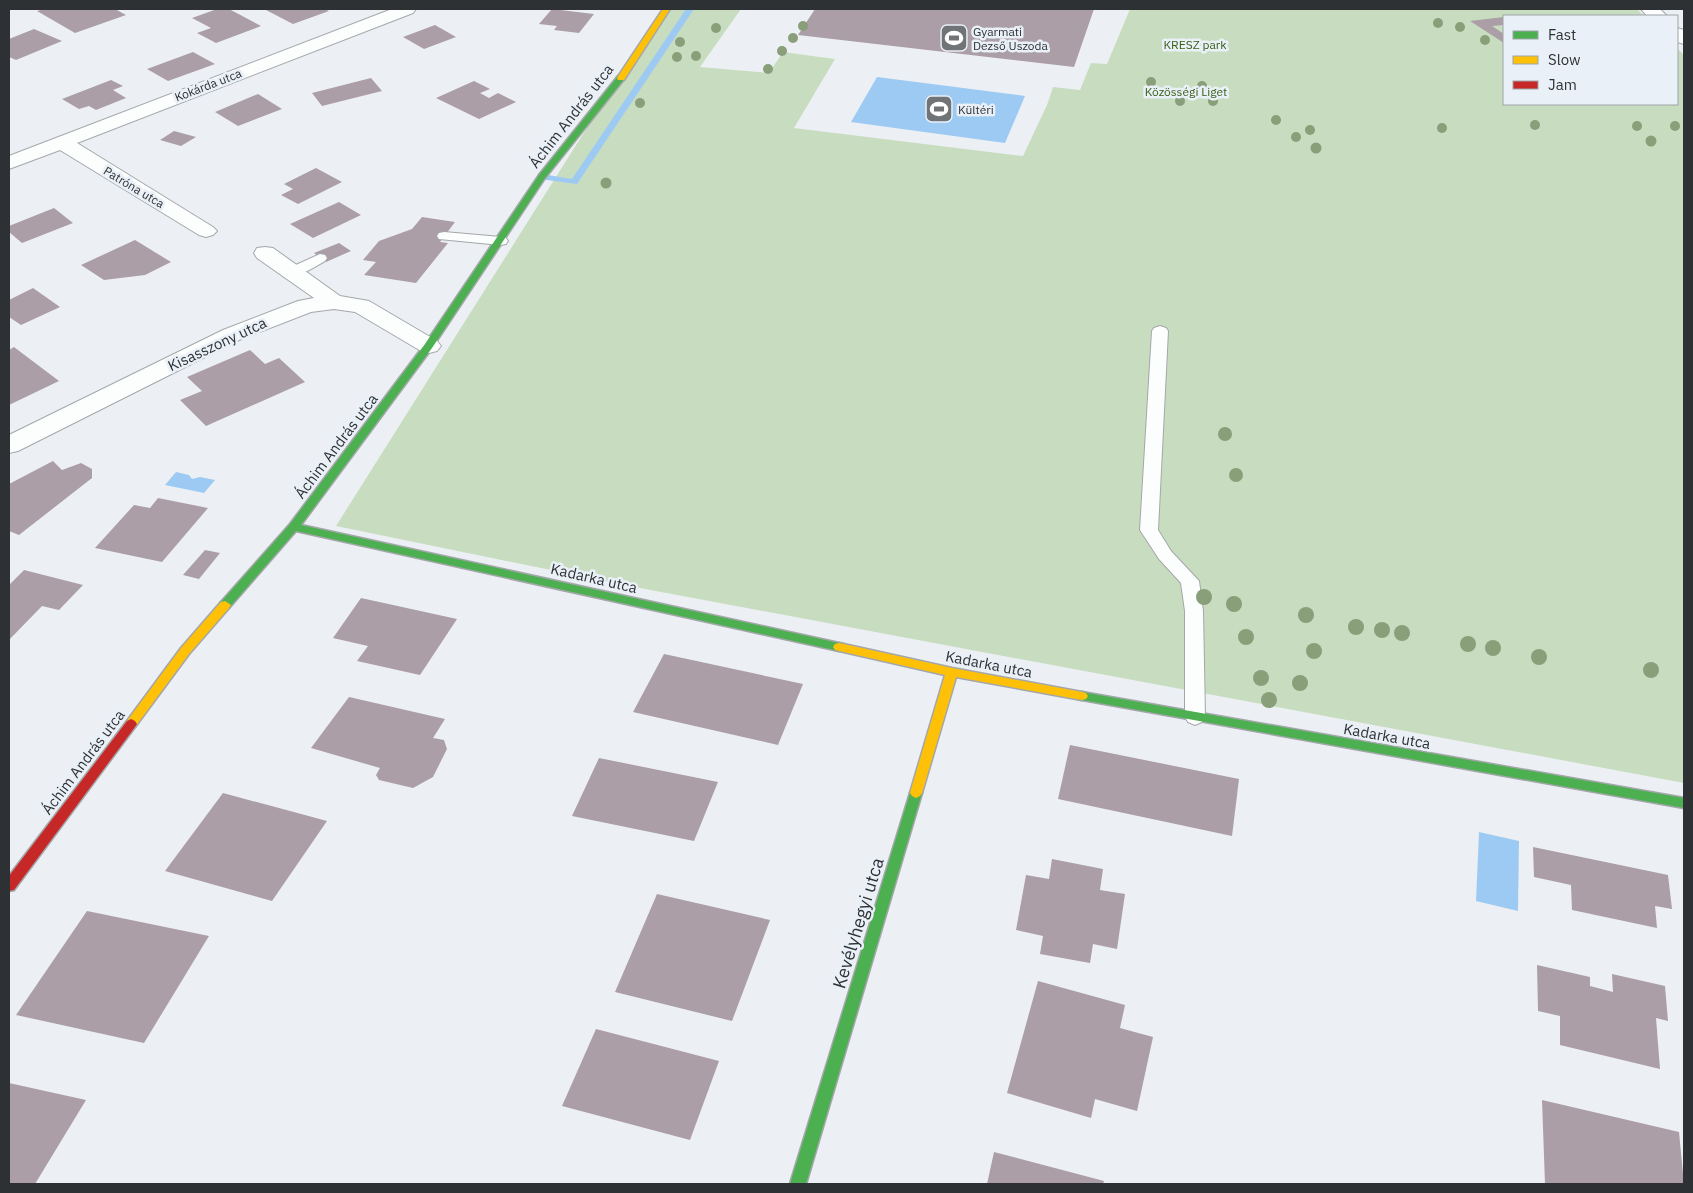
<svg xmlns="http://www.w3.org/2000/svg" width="1693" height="1193" viewBox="0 0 1693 1193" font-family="'IBM Plex Sans',sans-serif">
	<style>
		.green { fill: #c8ddc0 }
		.water { fill: #9ccaf3 }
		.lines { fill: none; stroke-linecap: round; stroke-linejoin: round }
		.stream { fill: #9ccaf3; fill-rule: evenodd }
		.building { fill: #ab9ea6 }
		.lane-casing { stroke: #a4a7aa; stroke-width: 2 }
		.street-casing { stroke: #a4a7aa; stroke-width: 2 }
		.fast-casing { stroke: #a4a7aa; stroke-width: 3 }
		.slow-casing { stroke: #a4a7aa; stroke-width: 3 }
		.jam-casing { stroke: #a4a7aa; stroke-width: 3 }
		.lane { fill: #fcfdfd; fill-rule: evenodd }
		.street { fill: #fcfdfd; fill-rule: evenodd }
		.fast { fill: #4caf50; fill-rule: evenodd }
		.slow { fill: #ffc107; fill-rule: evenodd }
		.jam { fill: #c62828; fill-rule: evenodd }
		.tree { fill: #889f79 }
		.labels { text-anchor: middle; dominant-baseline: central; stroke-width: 5; stroke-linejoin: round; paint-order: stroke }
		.far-poi-label { font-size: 12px; fill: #2e3134; stroke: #e9f0f7; text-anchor: start }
		.far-park-label { font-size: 12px; fill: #365d15; stroke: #e9f0f7 }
		.far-street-label { font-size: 12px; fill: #2e3134; stroke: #e9f0f7 }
		.street-label { font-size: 15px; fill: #2e3134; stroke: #e9f0f7 }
		.near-street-label { font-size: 18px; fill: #2e3134; stroke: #e9f0f7 }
	</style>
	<rect width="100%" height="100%" fill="#ecf0f4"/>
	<path class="green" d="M669,9h72l-41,58 69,6 14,-21 52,7 -41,69 229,28 24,-51 6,-18 27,3 11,-27 16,1 23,-55h507l7,7h-140v88h173v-56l7,7v728l-1055,-197 -293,-60 259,-411z"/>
	<g class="water">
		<path d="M877,77l148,19 -20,47 -154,-21z"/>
		<path d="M176,472l13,3 3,4 8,-2 15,3 -11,13 -39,-8z"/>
		<path d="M1479,832l40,9 -1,70 -42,-10z"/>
	</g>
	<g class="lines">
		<path class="stream" d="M686,9h8l-117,175 -38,-5v-4l3,-1 30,5z"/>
	</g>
	<g class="building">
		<path d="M44,9h71l11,6 -51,18 -38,-22z"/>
		<path d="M217,9h12l32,17 -45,17 -19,-10 14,-5 -19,-10z"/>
		<path d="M264,9h60l5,2 -36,13z"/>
		<path d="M552,9l42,5 -15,19 -25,-3 3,-4 -18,-2z"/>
		<path d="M815,9h279l-20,58 -276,-32z"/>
		<path d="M1504,17v8l-12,1 12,8v9l-34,-22z"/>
		<path d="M435,25l21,12 -32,12 -21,-12z"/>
		<path d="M34,29l28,12 -46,19 -7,-3v-18z"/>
		<path d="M193,52l22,12 -47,17 -21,-12z"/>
		<path d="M371,78l11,13 -60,15 -10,-13z"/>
		<path d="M111,80l12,6 -10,4 13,8 -30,12 -7,-4 -10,3 -17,-10z"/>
		<path d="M474,81l16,8 -10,4 9,5 9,-5 18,9 -37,17 -43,-21z"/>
		<path d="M258,94l24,15 -44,17 -23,-14z"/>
		<path d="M174,131l22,6 -15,9 -21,-6z"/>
		<path d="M316,168l26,14 -44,22 -17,-9 12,-6 -9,-5z"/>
		<path d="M339,202l22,13 -48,23 -23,-14z"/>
		<path d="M54,208l19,15 -51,20 -13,-11v-6z"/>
		<path d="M422,217l33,5 -15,20 8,1 -32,40 -52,-8 12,-13 -13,-2 16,-19 33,-12z"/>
		<path d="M135,240l36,22 -26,13 -41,5 -23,-15z"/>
		<path d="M339,243l12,8 -25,11 -12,-9z"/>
		<path d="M33,288l27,19 -39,18 -12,-8v-17z"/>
		<path d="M14,347l45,34 -50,24v-55z"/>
		<path d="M250,350l15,14 14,-6 26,24 -99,44 -26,-26 22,-9 -15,-14z"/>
		<path d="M53,461l9,9 19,-7 11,6v9l-73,57 -10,-4v-47z"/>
		<path d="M158,498l50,10 -46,54 -67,-14 39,-43 16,3z"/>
		<path d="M205,550l15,3 -21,26 -16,-4z"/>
		<path d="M24,570l59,15 -24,25 -17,-4 -33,34v-55z"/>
		<path d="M361,598l96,21 -37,56 -63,-14 11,-15 -35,-8z"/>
		<path d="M664,654l139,30 -25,61 -145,-33z"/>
		<path d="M349,697l96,22 -12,19 11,2 3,9 -14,28 -20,11 -34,-8 -3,-5 4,-7 -69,-20z"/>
		<path d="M1070,745l169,34 -7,57 -174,-37z"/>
		<path d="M599,758l119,24 -24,59 -122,-25z"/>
		<path d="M223,793l104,28 -55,80 -107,-30z"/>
		<path d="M1533,847l135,28 4,34 -17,-3 2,22 -85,-18 -1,-25 -37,-8z"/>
		<path d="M1052,859l51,10 -3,21 25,4 -8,55 -24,-5 -3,19 -50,-9 3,-18 -27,-6 10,-55 23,4z"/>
		<path d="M657,894l113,26 -38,101 -117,-29z"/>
		<path d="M87,911l122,25 -65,107 -128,-28z"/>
		<path d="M1537,965l53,12v9l23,6 -1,-18 53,12 3,35 -12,-3 4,51 -100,-24v-29l-22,-5z"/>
		<path d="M1038,981l87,24 -5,23 33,9 -16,74 -42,-12 -4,19 -84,-25z"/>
		<path d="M596,1029l123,32 -29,79 -128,-34z"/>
		<path d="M9,1083l77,17 -51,84h-26z"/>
		<path d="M1542,1100l137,32 5,52h-139z"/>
		<path d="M994,1152l110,29 -1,3h-116z"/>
	</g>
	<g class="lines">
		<g class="lane-casing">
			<g id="lane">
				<path d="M444,232l57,5 5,1 2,3 -2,3 -5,1 -62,-6 -2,-3 2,-3z"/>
				<path d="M320,254l5,1 2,3 -2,3c-11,6 -26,17 -38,14l-2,-3 2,-3z"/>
				<path d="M1160,326l6,2 2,3 -10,199 13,21 28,30 4,30 2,106 -3,5 -7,3 -7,-3 -3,-5v-106l-4,-28 -22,-24 -19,-29 12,-199 2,-3z"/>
			</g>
		</g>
		<g class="street-casing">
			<g id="street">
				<path d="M392,9h24l-3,4 -336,130 136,84 4,4 -4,4 -7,2 -7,-2 -139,-85 -51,19v-13z"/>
				<path d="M1641,9h19l7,7h-20z"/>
				<path d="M1677,28l7,2v14l-7,-2z"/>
				<path d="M265,247l8,1 67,48 29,5 68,40 4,5 -4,5 -8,2 -8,-2 -66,-39 -21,-3 -23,3 -72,28 -221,111 -9,2v-18l214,-105 75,-29 16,-3 -57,-40 -3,-5 3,-5z"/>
			</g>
		</g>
		<g class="fast-casing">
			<g id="fast">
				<path d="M618,76l7,2 -80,100 -113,170 -131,177 538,118 4,1 2,3 -2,3 -4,1 -543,-120 -67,77h-8l-2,-3 2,-3 69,-78 135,-180 114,-169z"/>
				<path d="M1082,692l602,106v10l-602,-108 -4,-1 -2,-3 2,-3z"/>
				<path d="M916,788l4,2 2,3 -116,391h-16l120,-391 2,-3z"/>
			</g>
		</g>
		<g class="slow-casing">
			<g id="slow">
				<path d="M663,9h7l-46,71h-6l-1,-2z"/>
				<path d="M225,601l6,4 -2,3 -40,46 -54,73h-8l-2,-3 2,-3 54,-73 40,-46z"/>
				<path d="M839,643l113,25 130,24 4,1 2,3 -2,3 -4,1 -126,-23 -34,116 -2,3 -4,2 -4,-2 -2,-3 35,-118 -110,-25 -2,-3 2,-3z"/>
			</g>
		</g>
		<g class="jam-casing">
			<path id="jam" d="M131,719l4,2 2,3 -2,3 -121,163 -5,1v-15l118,-155z"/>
		</g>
		<use href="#lane" class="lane"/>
		<use href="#street" class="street"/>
		<use href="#fast" class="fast"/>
		<use href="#slow" class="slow"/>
		<use href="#jam" class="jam"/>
	</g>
	<g class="tree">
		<circle cx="1438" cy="23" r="5"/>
		<circle cx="803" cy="26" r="5"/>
		<circle cx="1460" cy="27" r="5"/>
		<circle cx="716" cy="28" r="5"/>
		<circle cx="793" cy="38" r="5"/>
		<circle cx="1485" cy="40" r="5"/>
		<circle cx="680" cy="42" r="5"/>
		<circle cx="782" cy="51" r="5"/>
		<circle cx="696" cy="56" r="5"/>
		<circle cx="677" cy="57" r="5"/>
		<circle cx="768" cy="69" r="5"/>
		<circle cx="1151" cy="82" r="5"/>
		<circle cx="1202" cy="86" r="5"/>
		<circle cx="1180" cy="101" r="5"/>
		<circle cx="1213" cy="101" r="5"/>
		<circle cx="640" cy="103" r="5"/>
		<circle cx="1276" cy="120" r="5"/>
		<circle cx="1535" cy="125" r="5"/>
		<circle cx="1637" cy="126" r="5"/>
		<circle cx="1675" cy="126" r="5"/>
		<circle cx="1442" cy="128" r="5"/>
		<circle cx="1310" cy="130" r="5"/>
		<circle cx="1296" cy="137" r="5"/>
		<circle cx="1651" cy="141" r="5.5"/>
		<circle cx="1316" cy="148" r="5.5"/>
		<circle cx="606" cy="183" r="5.5"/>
		<circle cx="1225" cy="434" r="7"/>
		<circle cx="1236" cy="475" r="7"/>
		<circle cx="1204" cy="597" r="8"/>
		<circle cx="1234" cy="604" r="8"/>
		<circle cx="1306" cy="615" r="8"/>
		<circle cx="1356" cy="627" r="8"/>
		<circle cx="1382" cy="630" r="8"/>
		<circle cx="1402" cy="633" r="8"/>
		<circle cx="1246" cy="637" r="8"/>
		<circle cx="1468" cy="644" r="8"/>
		<circle cx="1493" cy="648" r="8"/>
		<circle cx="1314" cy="651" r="8"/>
		<circle cx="1539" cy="657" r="8"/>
		<circle cx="1651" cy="670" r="8"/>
		<circle cx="1261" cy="678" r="8"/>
		<circle cx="1300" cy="683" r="8"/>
		<circle cx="1269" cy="700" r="8"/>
	</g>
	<defs>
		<g id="stadium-square" transform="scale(1.4375)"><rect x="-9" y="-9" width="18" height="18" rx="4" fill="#707477" stroke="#e9f0f7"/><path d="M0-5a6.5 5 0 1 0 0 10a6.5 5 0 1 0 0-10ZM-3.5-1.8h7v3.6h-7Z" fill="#fff"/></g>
	</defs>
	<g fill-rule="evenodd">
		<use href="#stadium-square" x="954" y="38"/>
		<use href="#stadium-square" x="939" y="109"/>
	</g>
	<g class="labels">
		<g class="far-poi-label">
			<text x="973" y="31">Gyarmati<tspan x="973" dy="14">Dezső Uszoda</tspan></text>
			<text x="958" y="109">Kültéri</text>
		</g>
		<g class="far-park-label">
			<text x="1195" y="44">KRESZ park</text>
			<text x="1186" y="91">Közösségi Liget</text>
		</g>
		<g class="far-street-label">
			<text transform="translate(208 85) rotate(-21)">Kokárda utca</text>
			<text transform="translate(134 187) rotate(31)">Patróna utca</text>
		</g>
		<g class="street-label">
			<text transform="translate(571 116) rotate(-52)">Áchim András utca</text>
			<text transform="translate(217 344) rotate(-25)">Kisasszony utca</text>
			<text transform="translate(336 446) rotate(-53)">Áchim András utca</text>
			<text transform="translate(594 578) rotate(13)">Kadarka utca</text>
			<text transform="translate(989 664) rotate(11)">Kadarka utca</text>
			<text transform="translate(1387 736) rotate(10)">Kadarka utca</text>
			<text transform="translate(83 762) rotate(-53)">Áchim András utca</text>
		</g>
		<g class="near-street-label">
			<text transform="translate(858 923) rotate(-73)">Kevélyhegyi utca</text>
		</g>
	</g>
	<rect width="1693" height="1193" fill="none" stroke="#2e3134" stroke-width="20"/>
	<rect x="1503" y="15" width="175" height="90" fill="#e9f0f7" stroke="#9ea4a9"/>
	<rect x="1513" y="31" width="25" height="8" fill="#4caf50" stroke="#9ea4a9"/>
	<text x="1548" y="40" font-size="15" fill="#2e3134">Fast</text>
	<rect x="1513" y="56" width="25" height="8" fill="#ffc107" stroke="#9ea4a9"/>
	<text x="1548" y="65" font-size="15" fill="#2e3134">Slow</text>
	<rect x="1513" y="81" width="25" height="8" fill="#c62828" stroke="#9ea4a9"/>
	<text x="1548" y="90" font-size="15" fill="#2e3134">Jam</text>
</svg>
